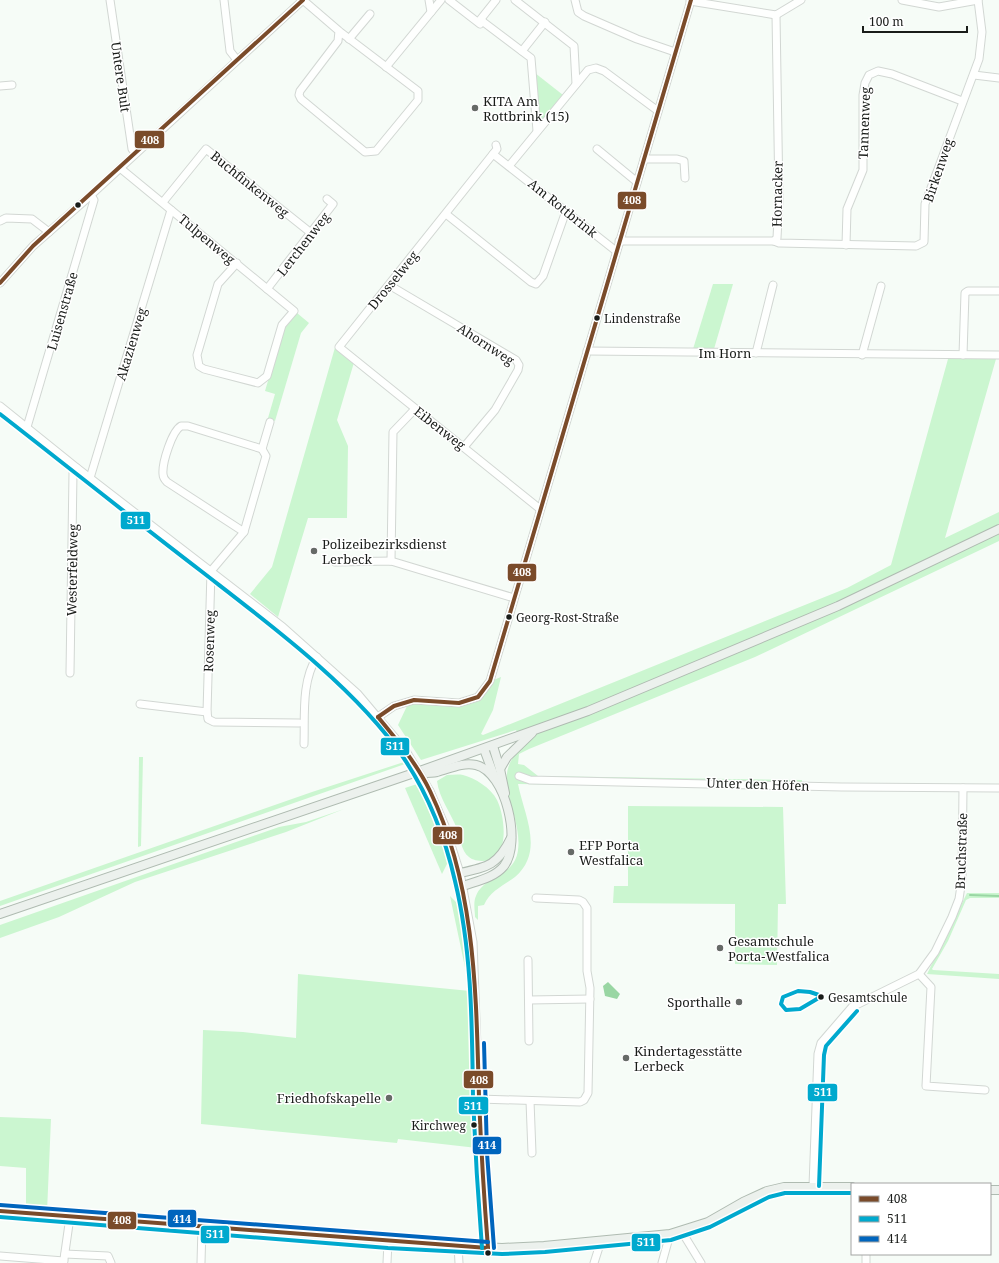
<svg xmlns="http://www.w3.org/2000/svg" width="999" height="1263" viewBox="0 0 999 1263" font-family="'Noto Serif',serif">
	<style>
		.green { fill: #cbf6d0 }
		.water { fill: #99d6a3 }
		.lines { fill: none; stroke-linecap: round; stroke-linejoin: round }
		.stream { stroke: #99d6a3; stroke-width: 2 }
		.minor-casing { stroke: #d2d7d3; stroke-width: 9 }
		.major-casing { stroke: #afbbb1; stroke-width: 10 }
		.minor { stroke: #fefffe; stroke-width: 7 }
		.major { stroke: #ecf1ed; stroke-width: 8 }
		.minor-bridge-casing { stroke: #d2d7d3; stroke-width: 9; stroke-linecap: butt }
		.minor-bridge { stroke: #fefffe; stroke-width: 7 }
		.bus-1-casing { stroke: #fff; stroke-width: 7 }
		.bus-2-casing { stroke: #fff; stroke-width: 7 }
		.bus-3-casing { stroke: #fff; stroke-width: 7 }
		.bus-1 { stroke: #7a4b2a; stroke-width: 4 }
		.bus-2 { stroke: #00a9ce; stroke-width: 4 }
		.bus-3 { stroke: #0065bd; stroke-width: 4 }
		.poi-dot { fill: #666a67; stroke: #fff; stroke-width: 1.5 }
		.bus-dot { fill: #191c19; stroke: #fff; stroke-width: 1.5 }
		.labels { text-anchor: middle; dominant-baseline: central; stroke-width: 3; stroke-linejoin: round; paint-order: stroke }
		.bus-label { font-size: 12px; fill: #191c19; stroke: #fff; text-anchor: start }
		.street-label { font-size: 13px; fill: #191c19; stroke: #fff }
		.poi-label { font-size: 13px; fill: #191c19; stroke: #fff; text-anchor: start }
		.line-badge { stroke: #fff; stroke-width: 1.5 }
		.badge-label { font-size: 11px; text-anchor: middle; font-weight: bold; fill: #fff }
	</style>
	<rect width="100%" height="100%" fill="#f6fcf7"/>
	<g class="green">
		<path d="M535,73l28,22 -24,29z"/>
		<path d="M713,284h20l-19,65h-21z"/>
		<path d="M297,313l12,10 -8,10 -26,88 -7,-3 7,-24 -10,-3 18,-61z"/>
		<path d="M336,344l19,15 -18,61 11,26 -1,72h-39l-30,99 -28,-23 22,-27z"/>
		<path d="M948,359h48l-51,179 54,-26v29l-244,116 -226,92 -10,5 -1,10 6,1 14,11 264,4v8l-284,-4c6,31 27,67 -3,93 -12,9 -25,14 -31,28l-6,1v14l-3,-3c0,-6 -2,-15 1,-21 7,-20 39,-19 42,-46 5,-37 -32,-76 6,-103l-8,-17 -95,30 -23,-35 9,-19 7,-8 45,3 18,-8 9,-10 15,-6 -8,33 -12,24 2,1 364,-147 44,-23z"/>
		<path d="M139,757h4l-2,89 -3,1z"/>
		<path d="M404,762l1,2 -405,142v-5l312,-109z"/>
		<path d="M447,775c5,0 11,-1 16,0 12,3 28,13 34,25 8,16 14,61 -14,61 -4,0 -11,-1 -14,-4 -8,-6 -9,-20 -12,-28 -6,-16 -18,-31 -20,-48z"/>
		<path d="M417,784l19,43 12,35 -6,12 -37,-86z"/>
		<path d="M628,806l155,1 3,97h-8l-1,61 -42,-1v-60l-122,-1 1,-17h14z"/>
		<path d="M344,809l-58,23 -151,50 -76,35 -59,21v-13l279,-98 27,-5z"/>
		<path d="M967,893h32v5h-29l-4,2 -18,41 -16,28 1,1 66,4v5l-72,-5z"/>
		<path d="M450,896l7,7 10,43 3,35 7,167 -79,-9 -1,4 -196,-19 2,-94 40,2 53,6 2,-64 172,17z"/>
		<path d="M0,1117l51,2 -4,93 -21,-2v-42l-26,-2z"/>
	</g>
	<path class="water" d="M608,982l12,12 -3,5 -12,-3 -2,-10z"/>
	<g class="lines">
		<path class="stream" d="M970,895l29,1"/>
		<g class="minor-casing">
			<g id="minor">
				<path d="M110,0l22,149 4,4"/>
				<path d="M224,0l6,51 7,9"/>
				<path d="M303,0l36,31 79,60v9l-42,51 -11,1 -64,-53 -2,-4 1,-4 38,-50 1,-10"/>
				<path d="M429,0l2,12"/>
				<path d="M449,0l31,24 2,-3"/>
				<path d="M515,0l59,46 2,38"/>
				<path d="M575,0l3,12 6,4 53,23 38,13"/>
				<path d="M902,0l37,7 39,-7"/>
				<path d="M690,1l86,14 25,-15"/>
				<path d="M482,21l49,37 6,73"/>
				<path d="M482,21l-2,-1 16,-20"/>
				<path d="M349,39l21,-25"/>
				<path d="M522,51l23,-29"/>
				<path d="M386,67l55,-67"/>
				<path d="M974,75l25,3"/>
				<path d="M0,86l12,-1"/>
				<path d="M496,145l1,4 -158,198 201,162"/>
				<path d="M597,149l40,33"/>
				<path d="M493,154l123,97"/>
				<path d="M644,159h33l7,2 1,17"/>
				<path d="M509,166l79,-96 8,-2 8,3 54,40"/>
				<path d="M120,168c58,47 116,95 174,143l-12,14 -15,51 -9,7 -54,-14 -5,-3 -2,-11 21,-71 19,-21"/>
				<path d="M163,202l43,-53 105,84"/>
				<path d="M446,214l85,68 5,2 7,-8 23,-65"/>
				<path d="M0,221l6,-3 26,1 17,13"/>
				<path d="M619,241h155l3,-3 2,-39 -3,-184"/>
				<path d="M774,241l5,2 137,3 8,-4 1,-38 54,-145 3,-27 -4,-32"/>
				<path d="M846,245l1,-36 16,-39v-75l2,-12 4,-8 9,-4 14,3 70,27"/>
				<path d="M0,283l33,-37 58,-51 212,-195"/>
				<path d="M389,285l127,75 3,5 -1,5 -23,40 -31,37"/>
				<path d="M267,289l66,-85 -6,-5"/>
				<path d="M587,351l412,4"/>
				<path d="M756,353l17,-68"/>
				<path d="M862,355l19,-69"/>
				<path d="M963,355l2,-62 3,-2h31"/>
				<path d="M0,406l77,62 206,159 74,66 49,58"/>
				<path d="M27,427l67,-227 -3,-5"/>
				<path d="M262,449l4,7 -22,76 -33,39 -4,141 1,7 6,3 85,1"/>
				<path d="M90,478l81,-268"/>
				<path d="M244,532l-77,-50c-2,-2 -4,-5 -4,-8 -1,-11 9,-43 18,-48h7l74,23 8,-27"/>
				<path d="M391,561l2,-129 22,-23"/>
				<path d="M335,562l56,-1 123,37"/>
				<path d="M70,673l3,-200 4,-5"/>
				<path d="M140,704l67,8"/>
				<path d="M378,717l16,-11 20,-6 45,3 19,-6 12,-16 201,-681"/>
				<path d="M304,744c1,-27 -3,-63 13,-87"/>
				<path d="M519,776l11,4 312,7 157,1"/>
				<path d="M430,791l15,35 15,47 13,69 8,211 7,95"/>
				<path d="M528,960l1,81"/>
				<path d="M919,974l12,13 -5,99 59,4"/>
				<path d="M529,1000l61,-1"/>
				<path d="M479,1099l101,3 4,-2 4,-7 2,-105 -3,-17v-63l-4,-6 -4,-2 -43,-2"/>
				<path d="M530,1101l2,52"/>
				<path d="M813,1186l5,-132 3,-11 31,-36 67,-33 16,-22 17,-35 7,-18 3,-20 1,-91"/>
				<path d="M682,1232l19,31"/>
				<path d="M458,1246l1,17"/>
				<path d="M65,1254l43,2 3,7"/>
				<path d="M866,1254v9"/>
				<path d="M0,1256l64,5"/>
				<path d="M64,1259l6,-42"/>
				<path d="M201,1263l1,-37"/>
				<path d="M387,1263l1,-21"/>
				<path d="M594,1263l7,-22"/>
				<path d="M662,1263l8,-29"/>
			</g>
		</g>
		<g class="major-casing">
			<g id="major">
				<path d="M493,746l7,23 5,24"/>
				<path d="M484,749l10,27"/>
				<path d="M500,769l7,-12 25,-24"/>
				<path d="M422,773c4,0 10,0 15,-1 12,-3 25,-10 39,-7 30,7 46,78 28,101 -10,12 -27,15 -41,20"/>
				<path d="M460,873c28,-6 38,-8 51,-35"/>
				<path d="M0,914l414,-141 174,-62 250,-105 161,-77"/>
				<path d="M990,1190h9"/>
				<path d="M0,1211l388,31 114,6 42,-2 126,-12 38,-12 35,-20 24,-11 17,-4h68"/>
			</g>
		</g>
		<use href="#minor" class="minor"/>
		<use href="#major" class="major"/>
		<g class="minor-bridge-casing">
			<path id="minor-bridge" d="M406,751l24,40"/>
		</g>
		<use href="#minor-bridge" class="minor-bridge"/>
		<g class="bus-1-casing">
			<g id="bus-1">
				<path d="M0,283l33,-37 270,-246"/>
				<path d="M378,717l16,-11 20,-6 45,3 19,-6 12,-16 201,-681"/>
				<path d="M378,717c19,23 39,47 52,74 46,96 46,202 49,306 2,50 5,101 9,151"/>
				<path d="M0,1211l488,37"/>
			</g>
		</g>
		<g class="bus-2-casing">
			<g id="bus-2">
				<path d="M0,414c67,52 133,105 201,157 67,52 154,116 202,186 25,37 42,80 52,124 17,70 17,144 18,217 2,50 5,100 9,150"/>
				<path d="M798,991l12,1 12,4 -22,13 -14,1 -5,-6 2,-7z"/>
				<path d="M819,1186l5,-131 2,-9 31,-35"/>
				<path d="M0,1217l388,31 114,6 43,-2 126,-12 39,-13 59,-30 16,-4h67"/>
			</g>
		</g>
		<g class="bus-3-casing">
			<g id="bus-3">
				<path d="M484,1043l3,110 7,95"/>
				<path d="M0,1205l488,37"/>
			</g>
		</g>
		<use href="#bus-1" class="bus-1"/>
		<use href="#bus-2" class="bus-2"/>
		<use href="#bus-3" class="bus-3"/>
	</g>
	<g class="poi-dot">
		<circle cx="475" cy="108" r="4"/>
		<circle cx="314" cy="551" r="4"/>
		<circle cx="571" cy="852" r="4"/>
		<circle cx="720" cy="948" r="4"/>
		<circle cx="739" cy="1002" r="4"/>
		<circle cx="626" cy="1058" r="4"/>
		<circle cx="389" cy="1098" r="4"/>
	</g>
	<g class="bus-dot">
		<circle cx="78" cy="205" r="3.5"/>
		<circle cx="597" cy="318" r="3.5"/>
		<circle cx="509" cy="617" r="3.5"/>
		<circle cx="821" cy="997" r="3.5"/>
		<circle cx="474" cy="1125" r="3.5"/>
		<circle cx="488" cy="1253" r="3.5"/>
	</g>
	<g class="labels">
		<g class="bus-label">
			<text x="604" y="318">Lindenstraße</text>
			<text x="516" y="617">Georg-Rost-Straße</text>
			<text x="828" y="997">Gesamtschule</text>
			<text x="466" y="1125" text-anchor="end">Kirchweg</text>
		</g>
		<g class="street-label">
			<text transform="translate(121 77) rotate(82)">Untere Bult</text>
			<text transform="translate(864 123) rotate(-88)">Tannenweg</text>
			<text transform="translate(938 170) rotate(-71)">Birkenweg</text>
			<text transform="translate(250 184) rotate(39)">Buchfinkenweg</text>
			<text transform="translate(777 194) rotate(-89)">Hornacker</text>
			<text transform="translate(563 208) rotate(39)">Am Rottbrink</text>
			<text transform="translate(207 239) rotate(40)">Tulpenweg</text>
			<text transform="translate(303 244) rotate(-52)">Lerchenweg</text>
			<text transform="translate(393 280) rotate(-51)">Drosselweg</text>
			<text transform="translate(62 311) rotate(-74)">Luisenstraße</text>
			<text transform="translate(131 344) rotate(-73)">Akazienweg</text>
			<text transform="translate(486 344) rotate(33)">Ahornweg</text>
			<text x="725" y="353">Im Horn</text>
			<text transform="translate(440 428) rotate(38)">Eibenweg</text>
			<text transform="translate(72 570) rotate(-89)">Westerfeldweg</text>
			<text transform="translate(209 641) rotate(-88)">Rosenweg</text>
			<text transform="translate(758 784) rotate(2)">Unter den Höfen</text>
			<text transform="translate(961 851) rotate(-88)">Bruchstraße</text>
		</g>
		<g class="poi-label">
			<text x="483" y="101">KITA Am<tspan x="483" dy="15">Rottbrink (15)</tspan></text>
			<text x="322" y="544">Polizeibezirksdienst<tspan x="322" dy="15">Lerbeck</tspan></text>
			<text x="579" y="845">EFP Porta<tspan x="579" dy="15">Westfalica</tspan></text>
			<text x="728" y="941">Gesamtschule<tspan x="728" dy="15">Porta-Westfalica</tspan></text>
			<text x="731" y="1002" text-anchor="end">Sporthalle</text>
			<text x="634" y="1051">Kindertagesstätte<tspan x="634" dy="15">Lerbeck</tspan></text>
			<text x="381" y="1098" text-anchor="end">Friedhofskapelle</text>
		</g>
	</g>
	<g class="line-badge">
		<rect x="134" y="130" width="31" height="19" rx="4" fill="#7a4b2a"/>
		<rect x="617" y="191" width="30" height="19" rx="4" fill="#7a4b2a"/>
		<rect x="120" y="511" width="31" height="19" rx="4" fill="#00a9ce"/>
		<rect x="507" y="563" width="30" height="19" rx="4" fill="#7a4b2a"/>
		<rect x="380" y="737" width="30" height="19" rx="4" fill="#00a9ce"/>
		<rect x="432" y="826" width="31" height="19" rx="4" fill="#7a4b2a"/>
		<rect x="463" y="1070" width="31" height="19" rx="4" fill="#7a4b2a"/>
		<rect x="807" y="1083" width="31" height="19" rx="4" fill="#00a9ce"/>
		<rect x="458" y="1096" width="31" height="19" rx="4" fill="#00a9ce"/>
		<rect x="472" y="1136" width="30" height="19" rx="4" fill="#0065bd"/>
		<rect x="167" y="1209" width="30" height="19" rx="4" fill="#0065bd"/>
		<rect x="107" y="1211" width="30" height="19" rx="4" fill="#7a4b2a"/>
		<rect x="200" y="1225" width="30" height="19" rx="4" fill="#00a9ce"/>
		<rect x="631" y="1233" width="30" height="19" rx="4" fill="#00a9ce"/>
	</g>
	<g class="badge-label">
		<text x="150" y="144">408</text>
		<text x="632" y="204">408</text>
		<text x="136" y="524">511</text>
		<text x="522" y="576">408</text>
		<text x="395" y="750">511</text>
		<text x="448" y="839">408</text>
		<text x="479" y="1084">408</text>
		<text x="823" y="1096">511</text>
		<text x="473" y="1110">511</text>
		<text x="487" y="1149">414</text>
		<text x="182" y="1223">414</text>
		<text x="122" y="1224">408</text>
		<text x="215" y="1238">511</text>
		<text x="646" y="1246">511</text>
	</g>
	<rect x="851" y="1183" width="140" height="72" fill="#ffffff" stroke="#a3a4a3"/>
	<rect x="859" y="1196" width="20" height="6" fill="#7a4b2a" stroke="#a3a4a3"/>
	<text x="887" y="1203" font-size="12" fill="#191c19">408</text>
	<rect x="859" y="1216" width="20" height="6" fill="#00a9ce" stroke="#a3a4a3"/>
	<text x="887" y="1223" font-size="12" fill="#191c19">511</text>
	<rect x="859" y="1236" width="20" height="6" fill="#0065bd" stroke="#a3a4a3"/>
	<text x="887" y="1243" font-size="12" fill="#191c19">414</text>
	<path d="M863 26v6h104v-6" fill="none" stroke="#191c19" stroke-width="2"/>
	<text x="869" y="26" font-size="12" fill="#191c19" stroke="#ffffff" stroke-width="3" paint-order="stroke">100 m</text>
</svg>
